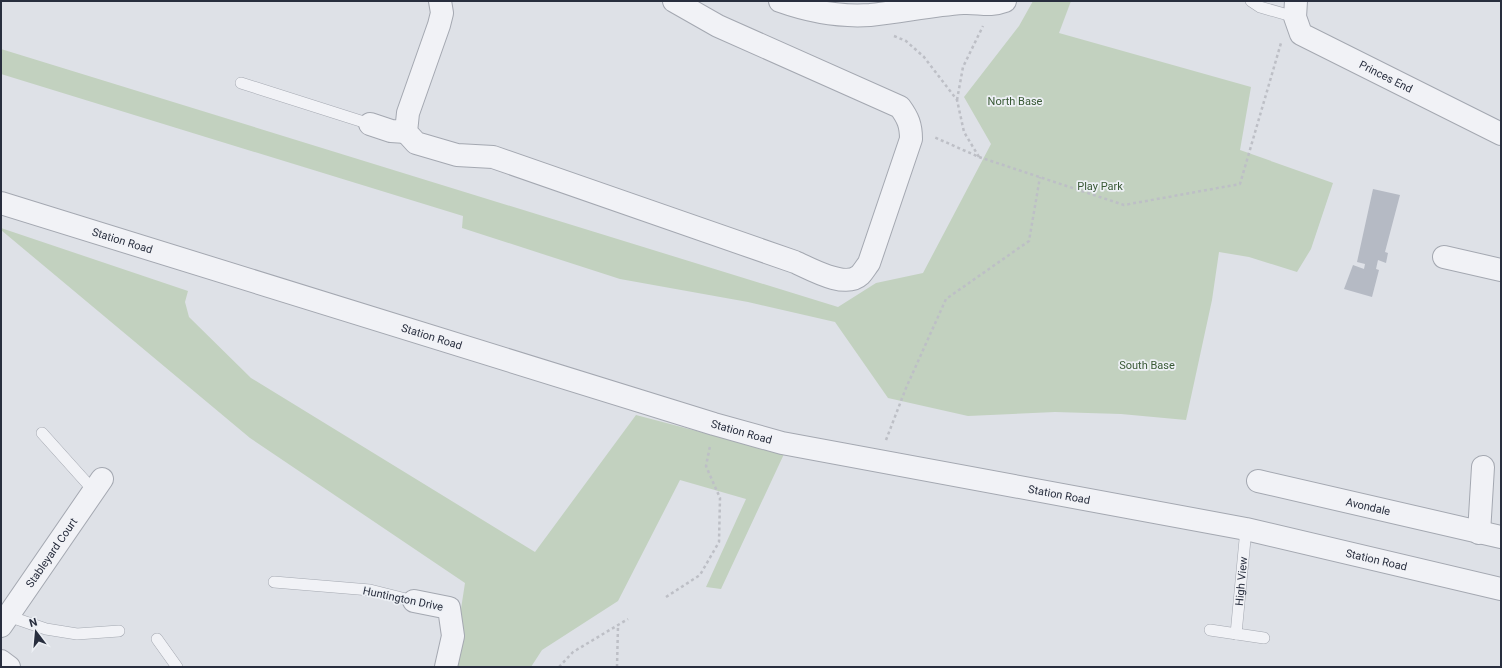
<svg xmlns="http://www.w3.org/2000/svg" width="1502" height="668" viewBox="0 0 1502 668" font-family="Roboto,sans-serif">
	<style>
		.green { fill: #c2d1bf }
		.building { fill: #b5bac4 }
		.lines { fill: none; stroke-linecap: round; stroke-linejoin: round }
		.service-casing { stroke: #a4a8b1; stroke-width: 12 }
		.minor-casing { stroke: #a4a8b1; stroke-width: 24 }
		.path { stroke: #bdbfc6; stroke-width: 2.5; stroke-dasharray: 3 3; stroke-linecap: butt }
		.service { stroke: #f1f2f6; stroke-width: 11 }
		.minor { stroke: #f1f2f6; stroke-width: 22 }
		.labels { text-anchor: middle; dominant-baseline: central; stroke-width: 3.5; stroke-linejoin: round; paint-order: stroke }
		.street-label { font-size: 11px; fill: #282e3e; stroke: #edf0f5 }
		.park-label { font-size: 11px; fill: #395935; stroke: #edf0f5 }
	</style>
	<rect width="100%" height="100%" fill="#dee1e7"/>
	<g class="green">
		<path d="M1033,1h38l-12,32 192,54 -11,63 93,33 -22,66 -14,23 -48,-15 -30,-5 -7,48 -26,120 -65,-6 -66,-2 -87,4 -80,-18 -53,-76 -87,-20 -128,-23 -158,-51 1,-12 -462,-142v-25l837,258 38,-24 47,-10 68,-129 -27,-47 55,-71z"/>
		<path d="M1,228l187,63 -3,11 4,15 62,61 284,174 101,-137 148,39 -63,135 -15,-2 40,-88 -66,-19 -62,121 -76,49 -11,17h-79l13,-84 -215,-145 -249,-208z"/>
	</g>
	<path class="building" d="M1373,189l27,6 -15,57 3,1 -2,10 -8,-3 -2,9 3,1 -7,27 -28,-8 9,-24 11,4 1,-5 -8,-2z"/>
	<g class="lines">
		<g class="service-casing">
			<g id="service">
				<path d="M1251,1l9,6 35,10"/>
				<path d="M241,83l129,41"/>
				<path d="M42,433l52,58"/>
				<path d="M274,582l96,8 44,11"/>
				<path d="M8,616l38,13 31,5 42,-3"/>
				<path d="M1210,630l54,8"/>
				<path id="s1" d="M1236,634l10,-105"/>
				<path d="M157,639l20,28"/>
			</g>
		</g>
		<g class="minor-casing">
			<g id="minor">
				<path d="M440,1l2,12 -3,12 -31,88 -2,19 10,11 41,12 36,2 302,105c16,7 50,27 65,13 3,-3 6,-8 9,-12l42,-124c0,-14 -3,-21 -11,-32l-182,-81 -44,-25"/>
				<path d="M780,1c28,10 60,16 90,14 31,-3 62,-10 93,-12 16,-1 26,4 42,-2"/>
				<path id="s2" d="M1296,1l-1,16 6,17 200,100"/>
				<path d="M370,124l21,7 15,1"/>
				<path id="s3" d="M1,203l713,221 68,19 464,86 255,60"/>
				<path d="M1444,257l57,13"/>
				<path id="s4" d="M1258,481l243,56"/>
				<path d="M1479,533l4,-66"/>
				<path d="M414,601l35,7 4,28 -7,31"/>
				<path id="s5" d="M1,626l101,-147"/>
				<path d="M1,661l8,6"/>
			</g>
		</g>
		<g class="path">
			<path d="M894,36l12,5 18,16 33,43 7,32 15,25 -45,-20"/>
			<path d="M957,100l6,-33 20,-41"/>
			<path d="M979,157l145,48 116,-21 41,-141"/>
			<path d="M886,440l20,-52 40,-89 83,-58 11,-64"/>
			<path d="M666,597l34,-22 19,-33 1,-44 -14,-32 4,-20"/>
			<path d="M559,667l14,-15 55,-33"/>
			<path d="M617,667l1,-41"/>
		</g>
		<use href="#service" class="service"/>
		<use href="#minor" class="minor"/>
	</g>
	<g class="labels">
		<g class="street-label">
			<text stroke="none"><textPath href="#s2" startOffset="129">Princes End</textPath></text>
			<text stroke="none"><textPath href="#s3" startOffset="127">Station Road</textPath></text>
			<text stroke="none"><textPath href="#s3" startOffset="451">Station Road</textPath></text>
			<text stroke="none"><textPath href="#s3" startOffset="775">Station Road</textPath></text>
			<text stroke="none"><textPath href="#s3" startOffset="1099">Station Road</textPath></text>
			<text stroke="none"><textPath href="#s4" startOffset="113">Avondale</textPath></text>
			<text stroke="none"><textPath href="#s5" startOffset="89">Stableyard Court</textPath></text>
			<text stroke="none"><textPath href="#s3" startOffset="1423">Station Road</textPath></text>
			<text stroke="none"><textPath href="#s1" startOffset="53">High View</textPath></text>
			<text transform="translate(403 599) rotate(12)">Huntington Drive</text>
		</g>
		<g class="park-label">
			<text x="1015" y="101">North Base</text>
			<text x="1100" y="186">Play Park</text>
			<text x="1147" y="365">South Base</text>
		</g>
	</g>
	<rect width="1502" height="668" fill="none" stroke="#282e3e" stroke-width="4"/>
	<g transform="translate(36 632) rotate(344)" stroke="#edf0f5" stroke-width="3" paint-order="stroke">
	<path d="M0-3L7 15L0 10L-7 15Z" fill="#282e3e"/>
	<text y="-6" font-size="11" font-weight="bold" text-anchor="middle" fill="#282e3e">N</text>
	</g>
</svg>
